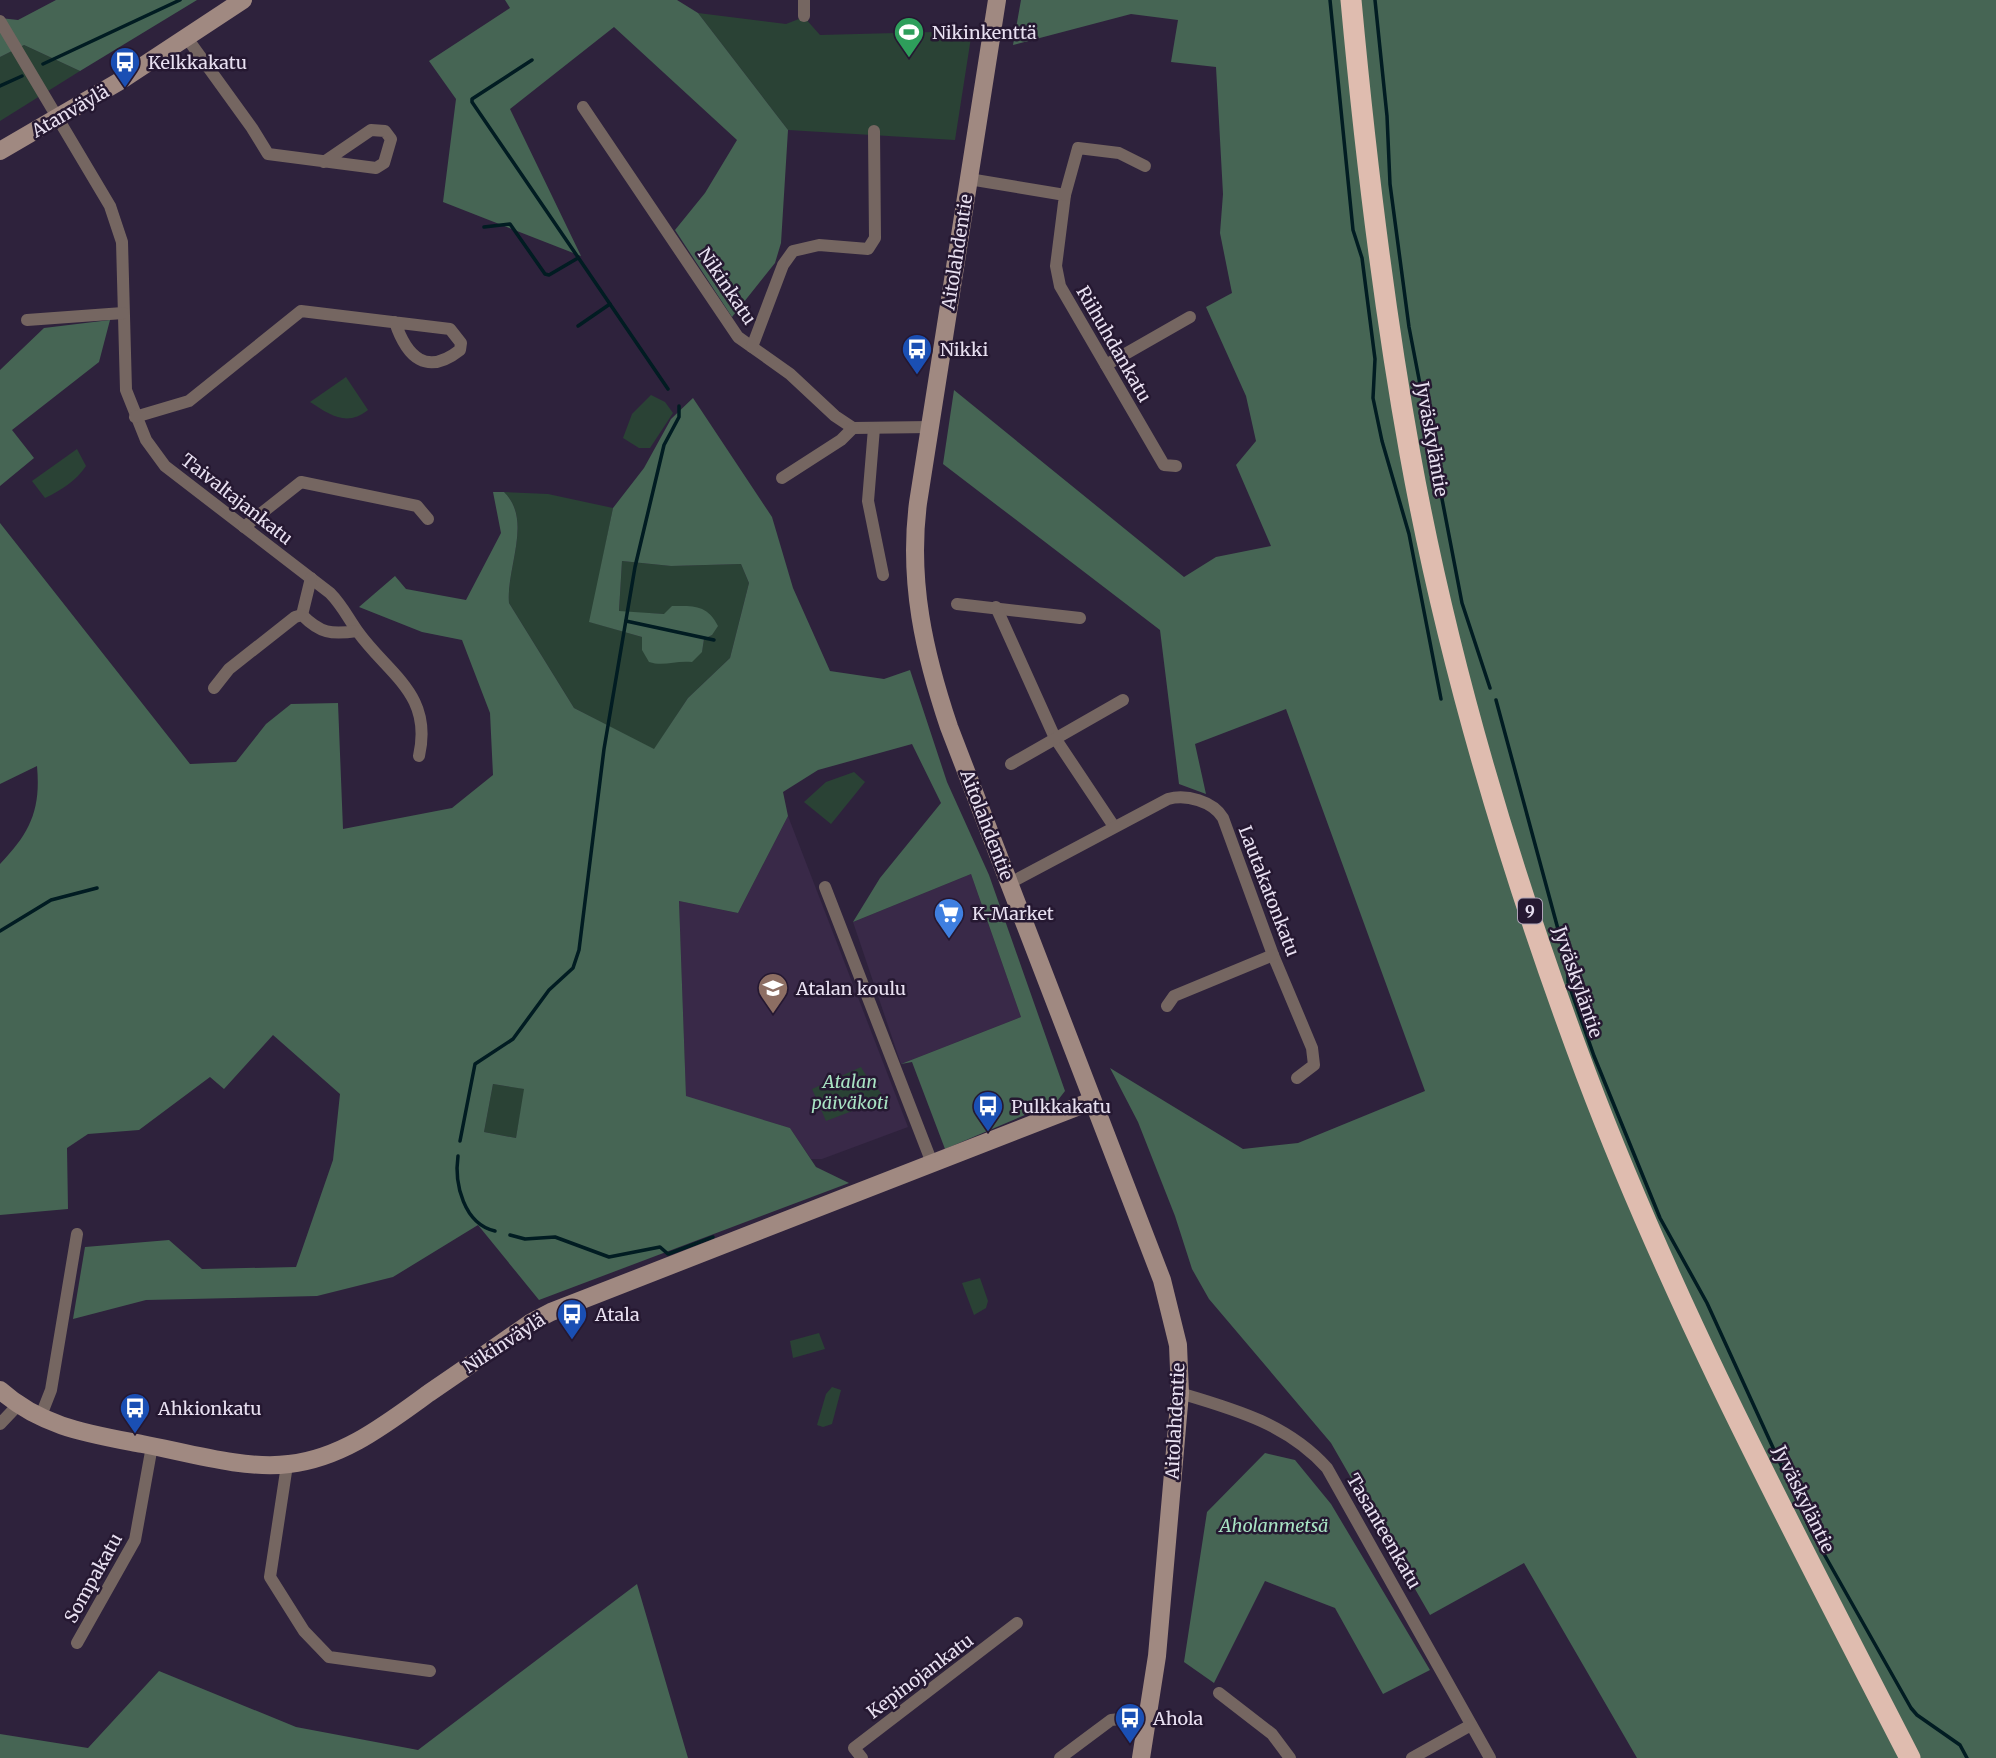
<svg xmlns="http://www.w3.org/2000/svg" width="1996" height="1758" viewBox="0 0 1996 1758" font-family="Merriweather,serif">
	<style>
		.built { fill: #392948 }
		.green { fill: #2a4235 }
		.forest { fill: #466554; fill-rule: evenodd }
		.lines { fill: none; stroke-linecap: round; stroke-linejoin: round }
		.stream { stroke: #011c22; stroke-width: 3.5 }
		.street { stroke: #756661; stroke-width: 12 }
		.secondary { stroke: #a08981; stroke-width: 18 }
		.highway { stroke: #dfbcaf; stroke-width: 21 }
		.labels { text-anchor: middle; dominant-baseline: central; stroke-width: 5; stroke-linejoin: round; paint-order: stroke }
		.shield { fill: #251831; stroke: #aea4b7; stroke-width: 2 }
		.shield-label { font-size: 16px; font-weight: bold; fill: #e8e0f1 }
		.poi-label { font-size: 18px; fill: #e8e0f1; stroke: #251831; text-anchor: start }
		.street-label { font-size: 18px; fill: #e8e0f1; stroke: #251831 }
		.park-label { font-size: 18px; font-style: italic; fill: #a8e3c3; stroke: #251831 }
	</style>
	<rect width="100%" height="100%" fill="#2e223c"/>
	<g class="built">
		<path d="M788,816l120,311 -86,32h-11l-21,-31 -104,-31 -7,-196 59,12z"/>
		<path d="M971,874l50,143 -120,47 -48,-142z"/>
	</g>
	<g class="green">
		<path d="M698,13l88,11 18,-7 16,18 152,-4 -17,109 -167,-10z"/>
		<path d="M24,45l56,26 -80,50v-64z"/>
		<path d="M346,377l22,33c-21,17 -38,5 -58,-8z"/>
		<path d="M651,395l14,7 8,11 -23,35h-11l-16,-10 9,-24z"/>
		<path d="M77,449l9,17c-9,14 -26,25 -41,32l-13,-17z"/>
		<path d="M504,492l44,2 65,14 -23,114 52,15 34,23 26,-9 2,-12 8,-4 -48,-21 -45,-2 3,-51 49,5 70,-2 8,19 -19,75 -42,40 -34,52 -80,-42 -65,-105c-3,-35 24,-83 -5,-111z"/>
		<path d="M854,772l11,10 -34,42 -27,-22 22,-20z"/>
		<path d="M861,1067c7,14 17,18 23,32l-58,22 -14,-32z"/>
		<path d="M493,1084l32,5 -9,49 -32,-6z"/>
		<path d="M980,1278l8,23 -2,7 -12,7 -12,-32z"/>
		<path d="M819,1333l6,16 -32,9 -3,-17z"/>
		<path d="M832,1387l9,3 -9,34 -9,3 -6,-2 9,-31z"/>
	</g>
	<g class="forest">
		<path d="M56,0h141l-117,71 -56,-26 -24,12v-39l18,2z"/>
		<path d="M505,0h172l21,13 90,117 -7,113 -6,20 -43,54 -57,-87 30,-37 32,-53 -123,-113 -104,82 71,147 -138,-54 13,-103 -27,-38 81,-53z"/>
		<path d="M1021,0h975v1758h-359l-113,-195 -94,52 -99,-172 -122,-144 -17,-30 -17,-53 -37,-94 -28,-54 133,81 55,-6 127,-52 -139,-382 -91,35 11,50 -27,-10 -19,-154 -217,-166 11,-74 230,187 32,-20 55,-11 -35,-81 20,-24 -10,-45 -40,-89 26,-14 -12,-60 3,-39 -7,-127 -45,-5 7,-42 -47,-6 -118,31z"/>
		<path d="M110,320l-11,42 -87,68 22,28 -34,28v-116l44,-42z"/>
		<path d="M693,398l79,119 21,71 37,83 54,8 26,-9 37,112 42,93 76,216 -7,9 -12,6 -101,43 -33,-87 -11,2 120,-47 -50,-143 -118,48 27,-44 61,-75 -29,-59 -94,26 -35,22 5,24 -50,97 -59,-12 7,195 104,32 26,39 33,16 -310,117 -61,-75 -85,52 -76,19 -171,4 -73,19 12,-72 84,-7 33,29 94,-2 37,-107 7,-66 -67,-59 -49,54 -14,-12 -71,53 -51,4 -21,14 1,61 -68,6v-351c30,-31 41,-54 37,-98l-37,18v-261l190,241 46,-2 30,-38 25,-20 47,-1 5,126 109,-21 41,-33 -3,-62 -28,-73 -40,-8 -63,-25 36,-31 11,13 60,11 35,-67 -8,-41h11c29,28 2,76 5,111l65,105 80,41 34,-51 42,-40 19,-75 -8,-19 -70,2 -49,-5 -3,50 45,3 8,-8c21,0 35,-2 46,20l-6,9 -8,4 -2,13 -10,10c-16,-2 -28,5 -43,0l-7,-12v-13l-53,-15 24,-114 31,-40 27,-49zM493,1084l31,5 -8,49 -32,-6z"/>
		<path d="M1265,1453l30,7 36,44 99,166 -47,24 -48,-86 -70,-27 -51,102 -30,-21 23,-150z"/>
		<path d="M637,1584l51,174h-688v-24l88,14 71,-77 137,56 122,23z"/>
	</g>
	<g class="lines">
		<g class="stream">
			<path d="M1330,0l23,230 9,28 13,101 -2,39 9,43 27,93 32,165"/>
			<path d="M1375,0l12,116 3,68 19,143 53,276 28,85"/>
			<path d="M532,60l-60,39v3l196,287"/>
			<path d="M43,64l137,-64"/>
			<path d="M0,86l22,-10"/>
			<path d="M484,227l26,-3 35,50 4,1 29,-17"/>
			<path d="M578,326l32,-22"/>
			<path d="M626,621l88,19"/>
			<path d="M1496,700l72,266v16l26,74 66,162 47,85 104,228 100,177 6,7 43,30 7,13"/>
			<path d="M0,931l51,-31 46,-12"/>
			<path d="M460,1141l15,-77 38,-25 36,-49 24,-22 6,-18 25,-201 31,-182 29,-122 15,-28v-11"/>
			<path d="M458,1156c-4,28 6,68 37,75"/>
			<path d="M510,1235l15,4 30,-2 54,20 51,-10 8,7 45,-17"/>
		</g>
		<g class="street">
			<path d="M804,16v-16"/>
			<path d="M0,21l110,185 12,36 4,148 20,50 19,26 165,127c12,12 18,25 28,39 31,43 75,62 61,124"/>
			<path d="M187,38l65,90 16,26 108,14 8,-5 7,-24 -6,-8 -14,-1 -47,32"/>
			<path d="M583,107l155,230 52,37 45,42 18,12 77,-1"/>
			<path d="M969,179l96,16 -9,71 4,20 104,179 12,1"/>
			<path d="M1065,195l13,-47 41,5 26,13"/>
			<path d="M27,320l96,-7"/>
			<path d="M752,347l31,-82 10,-14 26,-6 49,4 7,-11 -1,-107"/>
			<path d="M1106,365l84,-48"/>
			<path d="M135,417l54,-16 112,-90 149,18 11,14 -1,7c-33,26 -53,8 -65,-28"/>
			<path d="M874,428l-6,73 15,74"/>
			<path d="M782,478l59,-38 12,-12"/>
			<path d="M244,527l57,-45 116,24 11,13"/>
			<path d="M957,604l123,14"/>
			<path d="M996,607l59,131 58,87"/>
			<path d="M302,615l9,-37"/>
			<path d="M214,688l15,-19 66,-52 7,-2c18,18 29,20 55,16"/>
			<path d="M1011,764l112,-64"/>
			<path d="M1010,883l158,-84c18,-5 45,2 55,19l50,137 39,93 2,17 -17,13"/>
			<path d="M825,887l107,276"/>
			<path d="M1167,1006l7,-10 99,-41"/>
			<path d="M1180,1393c54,16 108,31 147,75l163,290"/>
			<path d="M40,1418l11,-28 26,-156"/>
			<path d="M0,1424l18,-19"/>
			<path d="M287,1465l-17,112 34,54 25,26 101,14"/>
			<path d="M77,1643l58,-103 17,-94"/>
			<path d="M1219,1693l53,41 18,24"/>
			<path d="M862,1758l-8,-10 163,-125"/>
			<path d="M1060,1758l51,-38 35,-4"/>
			<path d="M1412,1758l59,-33"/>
		</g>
		<g class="secondary">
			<path d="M997,0l-79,503c-10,78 6,150 31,224l213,553 16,65 2,48 -23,263 -16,102"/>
			<path d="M0,151l120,-70 123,-81"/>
			<path d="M0,1390c41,37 90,44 142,54 43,8 103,26 147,20 54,-6 97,-40 140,-71 34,-23 67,-46 101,-70l21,-11 541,-211"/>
		</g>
		<path class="highway" d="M1351,0c14,152 32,304 59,454 38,211 101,420 176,620 89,236 209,460 324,684"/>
	</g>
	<defs>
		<g id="stadium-pin" transform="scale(1.575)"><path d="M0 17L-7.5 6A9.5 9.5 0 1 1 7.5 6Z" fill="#2e9e5b" stroke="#251831"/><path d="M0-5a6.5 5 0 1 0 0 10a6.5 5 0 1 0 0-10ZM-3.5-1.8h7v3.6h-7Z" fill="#fff"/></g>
		<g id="bus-pin" transform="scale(1.575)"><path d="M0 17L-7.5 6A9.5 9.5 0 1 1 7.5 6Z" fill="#1a4fb4" stroke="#251831"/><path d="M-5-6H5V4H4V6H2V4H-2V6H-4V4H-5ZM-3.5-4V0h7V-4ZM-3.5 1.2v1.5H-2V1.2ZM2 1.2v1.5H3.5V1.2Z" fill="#fff"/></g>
		<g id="supermarket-pin" transform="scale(1.575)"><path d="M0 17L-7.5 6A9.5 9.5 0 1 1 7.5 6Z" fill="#3f7fe0" stroke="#251831"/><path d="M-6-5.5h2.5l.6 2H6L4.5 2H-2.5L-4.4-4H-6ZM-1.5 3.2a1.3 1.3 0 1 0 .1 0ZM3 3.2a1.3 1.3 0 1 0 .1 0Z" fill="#fff"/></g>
		<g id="school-pin" transform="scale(1.575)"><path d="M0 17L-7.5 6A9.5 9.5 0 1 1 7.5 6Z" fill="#8d6e63" stroke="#251831"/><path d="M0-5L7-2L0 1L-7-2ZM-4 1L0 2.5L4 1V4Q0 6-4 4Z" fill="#fff"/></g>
	</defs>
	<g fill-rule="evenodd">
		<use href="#stadium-pin" x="909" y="32"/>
		<use href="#bus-pin" x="125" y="62"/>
		<use href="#bus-pin" x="917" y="349"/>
		<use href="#supermarket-pin" x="949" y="913"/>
		<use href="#school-pin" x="773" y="988"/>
		<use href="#bus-pin" x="988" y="1106"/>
		<use href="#bus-pin" x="572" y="1314"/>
		<use href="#bus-pin" x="135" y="1408"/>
		<use href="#bus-pin" x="1130" y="1718"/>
	</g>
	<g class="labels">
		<rect class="shield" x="1518" y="898.5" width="24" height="25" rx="5"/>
		<g class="shield-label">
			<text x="1530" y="911">9</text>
		</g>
		<g class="poi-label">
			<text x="932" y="32">Nikinkenttä</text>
			<text x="148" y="62">Kelkkakatu</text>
			<text x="940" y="349">Nikki</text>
			<text x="972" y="913">K-Market</text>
			<text x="796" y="988">Atalan koulu</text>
			<text x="1011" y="1106">Pulkkakatu</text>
			<text x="595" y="1314">Atala</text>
			<text x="158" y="1408">Ahkionkatu</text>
			<text x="1153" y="1718">Ahola</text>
		</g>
		<g class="street-label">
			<text transform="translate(70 111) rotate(-30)">Atanväylä</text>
			<text transform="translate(957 252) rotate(-81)">Aitolahdentie</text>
			<text transform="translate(727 286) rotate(56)">Nikinkatu</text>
			<text transform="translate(1114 344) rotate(60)">Riihuhdankatu</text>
			<text transform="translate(1432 439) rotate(80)">Jyväskyläntie</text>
			<text transform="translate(237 499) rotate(38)">Taivaltajankatu</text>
			<text transform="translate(987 825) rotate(69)">Aitolahdentie</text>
			<text transform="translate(1269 891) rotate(69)">Lautakatonkatu</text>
			<text transform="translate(1578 982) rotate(71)">Jyväskyläntie</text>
			<text transform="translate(504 1343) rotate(-33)">Nikinväylä</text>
			<text transform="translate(1175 1421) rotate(-87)">Aitolahdentie</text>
			<text transform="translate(1804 1499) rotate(64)">Jyväskyläntie</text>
			<text transform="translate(1384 1531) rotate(60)">Tasanteenkatu</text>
			<text transform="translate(93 1578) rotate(-61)">Sompakatu</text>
			<text transform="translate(920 1676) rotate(-37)">Kepinojankatu</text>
		</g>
		<g class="park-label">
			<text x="850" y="1081">Atalan<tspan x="850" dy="21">päiväkoti</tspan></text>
			<text x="1274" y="1525">Aholanmetsä</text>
		</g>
	</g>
</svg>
